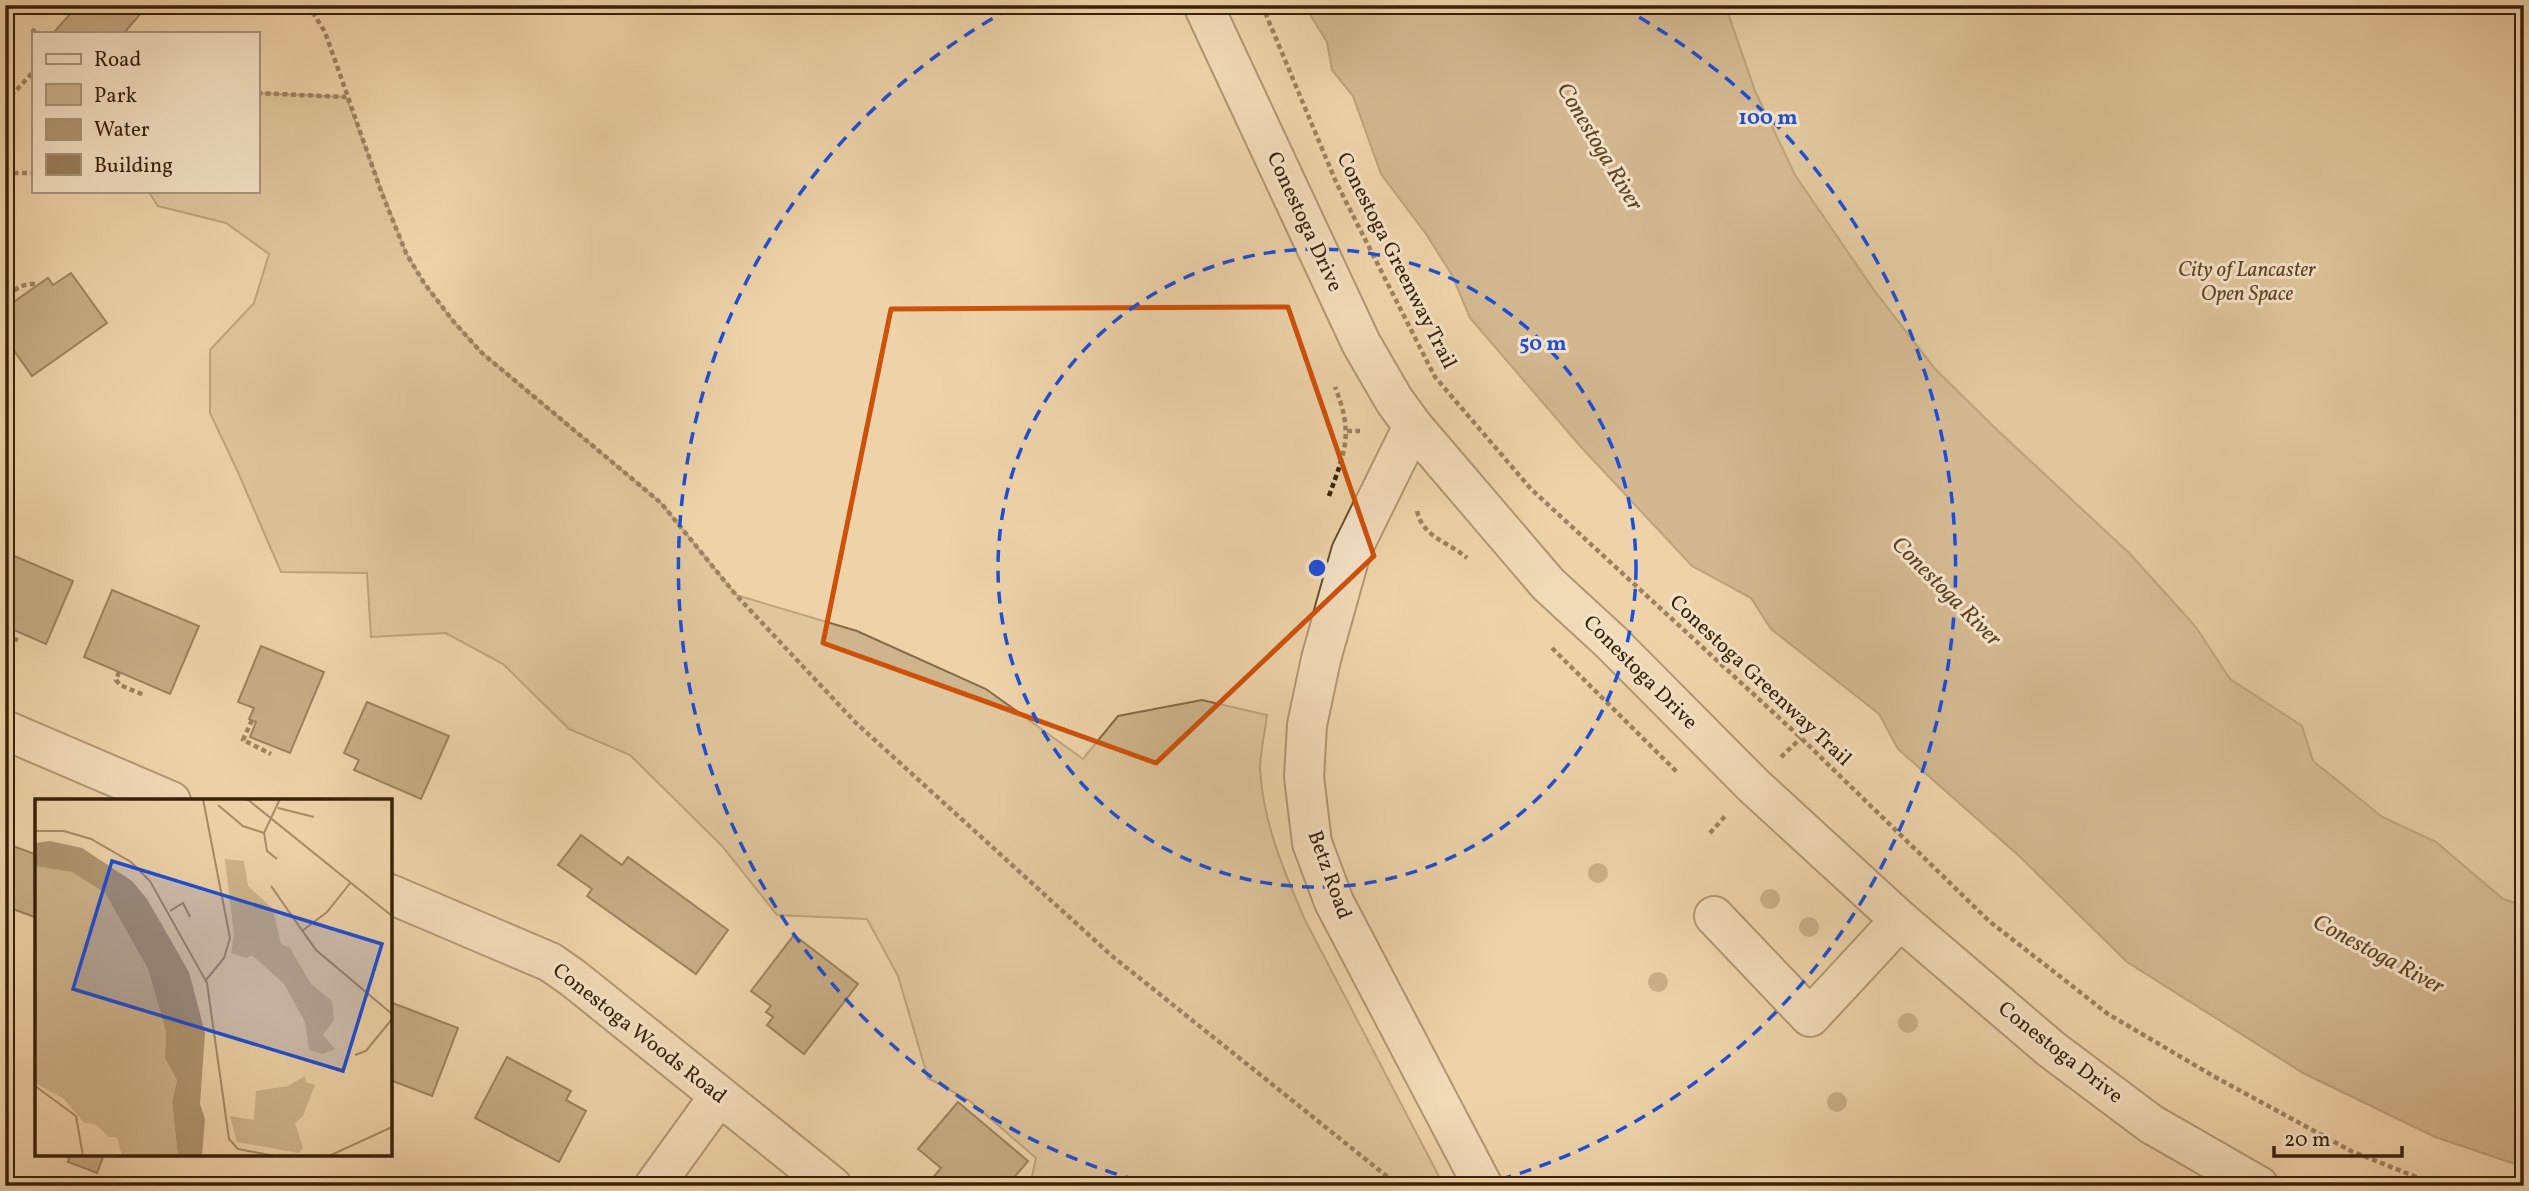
<svg xmlns="http://www.w3.org/2000/svg" width="2529" height="1191" viewBox="0 0 2529 1191" font-family="Vollkorn,serif">
	<style>
		.green { fill: #cfb58d; stroke: #846b4a; stroke-width: 2 }
		.water { fill: #b09672; stroke: #806747; stroke-width: 2 }
		.building { fill: #977e5b; stroke: #392107; stroke-width: 2 }
		.lines { fill: none; stroke-linecap: round; stroke-linejoin: round }
		.minor-casing { stroke: #664e30; stroke-width: 42 }
		.path { stroke: #392107; stroke-width: 4.5; stroke-dasharray: 5 3.5; stroke-linecap: butt }
		.minor { stroke: #f4e2c7; stroke-width: 38 }
		.tree { fill: #9f8562 }
		.marked { fill: none; stroke: #ce510b; stroke-width: 5; stroke-linejoin: round }
		.ring { fill: none; stroke: #1d4ed8; stroke-width: 3.5; stroke-dasharray: 12 9 }
		.labels { text-anchor: middle; dominant-baseline: central; stroke-width: 6; stroke-linejoin: round; paint-order: stroke }
		.street-label { font-size: 21px; fill: #392107; stroke: #f4e2c7 }
		.park-label { font-size: 21px; font-style: italic; fill: #5e4628; stroke: #f4e2c7 }
		.water-label { font-size: 23px; font-style: italic; fill: #5d4427; stroke: #f4e2c7 }
		.inset-road { fill: none; stroke: #a68c68; stroke-width: 2 }
		.view { fill: #1d4ed8; fill-opacity: 0.15; stroke: #1d4ed8; stroke-width: 3.5 }
		.inset-edge { fill: none; stroke: #392107; stroke-width: 3.5 }
		.centre { fill: #1d4ed8; stroke: #f4e2c7; stroke-width: 3.5 }
		.ring-label { font-size: 21px; text-anchor: middle; font-weight: bold; fill: #1d4ed8; stroke: #f4e2c7; stroke-width: 6; stroke-linejoin: round; paint-order: stroke }
	</style>
	<rect width="100%" height="100%" fill="#eed3a9"/>
	<filter id="stains"><feTurbulence type="fractalNoise" baseFrequency=".00286" numOctaves="4"/><feColorMatrix values="0 0 0 0 .2 0 0 0 0 .09 0 0 0 0 .02 0 0 0 .5 -.17"/></filter>
	<radialGradient id="worn" r=".72"><stop offset=".6" stop-color="#630" stop-opacity="0"/><stop offset="1" stop-color="#630" stop-opacity=".3"/></radialGradient>
	<g class="green">
		<path d="M1725,5h799v901l-21,-7 -67,-57 -54,-25 -69,-56 -12,-35 -71,-47 -35,-53 -65,-72 -134,-125 -61,-60 -62,-80 -78,-114 -40,-84z"/>
		<path d="M257,93l89,4 60,156 18,30 29,38 29,32 179,150 75,92 121,36 129,58 97,70 35,-43 84,-16 65,15c-2,18 -7,37 -7,54 3,54 24,102 45,151l139,266h-414l6,-28 -66,-57 -42,-23 -30,-102 -31,-57 -90,-4 -55,-69 -92,-91 -61,-26 -66,-65 -57,-31 -75,4 -4,-64 -86,-1 -44,-102 -27,-57v-63l44,-47 15,-49 -43,-31 -68,-17 -10,-15h109z"/>
	</g>
	<path class="water" d="M1304,5h421l30,86 40,84 78,114 62,80 61,60 134,125 65,72 35,53 72,47 11,35 69,56 54,25 67,57 21,7v261l-89,-30 -132,-64 -176,-111 -108,-106 -121,-107 -19,-35 -108,-85 -20,-31 -59,-32 -111,-119 -111,-129 -18,-43 -26,-41 -45,-60 -28,-78 -21,-26 -5,-28z"/>
	<g class="building">
		<path d="M64,5h84l-24,28h-66l-3,-2 17,-19z"/>
		<path d="M71,273l36,50 -75,53 -27,-38v-30l43,-30 5,7z"/>
		<path d="M5,552l68,29 -27,63 -41,-18z"/>
		<path d="M112,590l87,36 -29,68 -86,-37z"/>
		<path d="M261,646l63,26 -34,81 -40,-16 6,-15 -7,-3 5,-11 -16,-6z"/>
		<path d="M367,702l82,34 -28,63 -67,-29 5,-10 -15,-7z"/>
		<path d="M581,835l41,30 6,-8 100,73 -32,44 -109,-78 5,-7 -34,-24z"/>
		<path d="M5,843l32,12v63l-32,-12z"/>
		<path d="M794,935l64,49 -54,70 -37,-29 6,-8 -7,-5 5,-6 -20,-15z"/>
		<path d="M390,1002l68,26 -26,68 -42,-16z"/>
		<path d="M507,1057l64,34 -5,9 20,11 -27,51 -84,-44z"/>
		<path d="M958,1102l70,59 -21,25h-67l-8,-7 9,-11 -23,-19z"/>
		<path d="M70,1154h34l-7,19 -29,-11z"/>
	</g>
	<g class="lines">
		<g class="minor-casing">
			<g id="minor">
				<path d="M1203,5l158,338 33,57 19,26 135,158 63,58 143,144 146,134 151,129 100,75 108,62"/>
				<path d="M1413,426l-62,126 -30,107 -14,66 -3,52 8,66 22,59 149,284"/>
				<path d="M5,730l166,71"/>
				<path d="M390,894l160,68 23,16 259,208"/>
				<path d="M1714,916l96,101 90,-97"/>
				<path d="M654,1186l65,-90"/>
			</g>
		</g>
		<g class="path">
			<path d="M308,5l17,27 56,159 25,62 18,30 29,38 29,32 179,150 75,92 119,127 257,234 287,230"/>
			<path d="M1262,5l74,177 99,195 96,112 270,249 188,183 119,93 107,63 136,74 88,35"/>
			<path d="M32,29l4,4"/>
			<path d="M257,93l89,4"/>
			<path d="M11,96l22,-24"/>
			<path d="M5,173h28"/>
			<path d="M7,295c9,-6 20,-14 30,-10"/>
			<path d="M1347,431h13"/>
			<path d="M1329,496c16,-45 25,-62 6,-109"/>
			<path d="M1417,511c6,27 32,31 50,47"/>
			<path d="M5,636l16,5"/>
			<path d="M1552,648l126,125"/>
			<path d="M119,672l-3,8 4,5 24,10"/>
			<path d="M252,720l-9,20 28,14"/>
			<path d="M1781,757l20,-19"/>
			<path d="M1710,833l17,-19"/>
		</g>
		<use href="#minor" class="minor"/>
	</g>
	<g class="tree">
		<circle cx="1598" cy="873" r="10"/>
		<circle cx="1770" cy="899" r="10"/>
		<circle cx="1809" cy="927" r="10"/>
		<circle cx="1658" cy="982" r="10"/>
		<circle cx="1908" cy="1023" r="10"/>
		<circle cx="1837" cy="1102" r="10"/>
	</g>
	<path d="M0 0H2529V1191H0ZM1288,307l86,249 -218,207 -333,-120 68,-334z" fill="#eed3a9" fill-opacity=".55" fill-rule="evenodd"/>
	<path class="marked" d="M1288,307l86,249 -218,207 -333,-120 68,-334z"/>
	<g class="ring">
		<circle cx="1317" cy="568" r="319"/>
		<path d="M1157 1186A638 638 0 0 1 1013 7M1621 7A638 638 0 0 1 1477 1186"/>
	</g>
	<g class="labels">
		<g class="street-label">
			<text transform="translate(1304 222) rotate(65)">Conestoga Drive</text>
			<text transform="translate(1396 261) rotate(63)">Conestoga Greenway Trail</text>
			<text transform="translate(1640 673) rotate(45)">Conestoga Drive</text>
			<text transform="translate(1760 681) rotate(43)">Conestoga Greenway Trail</text>
			<text transform="translate(1329 875) rotate(70)">Betz Road</text>
			<text transform="translate(639 1034) rotate(38)">Conestoga Woods Road</text>
			<text transform="translate(2060 1053) rotate(38)">Conestoga Drive</text>
		</g>
		<g class="park-label">
			<text x="2247" y="270">City of Lancaster<tspan x="2247" dy="24">Open Space</tspan></text>
		</g>
		<g class="water-label">
			<text transform="translate(1599 147) rotate(59)">Conestoga River</text>
			<text transform="translate(1946 592) rotate(45)">Conestoga River</text>
			<text transform="translate(2378 955) rotate(28)">Conestoga River</text>
		</g>
	</g>
	<g transform="translate(35 799)">
		<rect width="357" height="357" fill="#eed3a9"/>
		<path d="M190,60l19,2 4,25 25,23 8,35 9,4 21,36 21,17 2,19 -11,15 12,14 -12,5 -14,-4 -4,-28 -21,-38 -32,-29 -5,3 -16,-5 3,-18zM2,67l35,6 33,21 43,76 18,63 -1,26 12,21 -5,23 6,54h-56l-5,-19h-8l-14,-13 -11,-1 -20,-24 -29,-16zM270,277l1,6 9,3 -12,31 -8,7 8,25 -4,5 -62,-11 -7,-26 24,4 2,-29 32,-5z" fill="#cfb58d"/>
		<path d="M15,42l32,7 50,33 15,18 42,73 16,61 -5,71 5,15 -3,37h-24l-6,-54 5,-22 -12,-22 1,-26 -18,-63 -43,-76 -33,-21 -37,-6v-23z" fill="#b09672"/>
		<path class="inset-road" d="M168,0l27,139 -6,20 -18,22M212,0l145,117M183,6l25,21 21,7M243,9l36,9M0,32h29l27,8 40,23 19,19 57,102 22,156 9,10 37,7M242,60l-10,-8 -3,-18 16,-34M236,87l45,64 76,64M135,112l13,-8 7,14M267,132l25,-19 24,-30M320,256l11,-4 26,-32M0,287l41,30 7,40M294,357l63,-29"/>
		<path class="view" d="M77,62l270,83 -39,127 -270,-82z"/>
		<rect width="357" height="357" class="inset-edge"/>
	</g>
	<circle cx="1317" cy="568" r="10" class="centre"/>
	<g class="ring-label">
		<text x="1768" y="124">100 m</text>
		<text x="1543" y="350">50 m</text>
	</g>
	<rect width="2529" height="1191" fill="none" stroke="#eed3a9" stroke-width="28"/>
	<rect x="7" y="7" width="2515" height="1177" fill="none" stroke="#392107" stroke-width="3.5"/>
	<rect x="14" y="14" width="2501" height="1163" fill="none" stroke="#392107" stroke-width="2"/>
	<rect x="32" y="32" width="228" height="161" fill="#f4e2c7" stroke="#a9957a" stroke-width="2"/>
	<rect x="46" y="54" width="35" height="10" fill="#f4e2c7" stroke="#a9957a" stroke-width="2"/>
	<text x="94" y="66" font-size="21" fill="#392107">Road</text>
	<rect x="46" y="84" width="35" height="21" fill="#cfb58d" stroke="#a9957a" stroke-width="2"/>
	<text x="94" y="102" font-size="21" fill="#392107">Park</text>
	<rect x="46" y="119" width="35" height="21" fill="#b09672" stroke="#a9957a" stroke-width="2"/>
	<text x="94" y="136" font-size="21" fill="#392107">Water</text>
	<rect x="46" y="154" width="35" height="21" fill="#977e5b" stroke="#a9957a" stroke-width="2"/>
	<text x="94" y="172" font-size="21" fill="#392107">Building</text>
	<path d="M2274 1146v10h128v-10" fill="none" stroke="#392107" stroke-width="3.5"/>
	<text x="2284" y="1146" font-size="21" fill="#392107" stroke="#f4e2c7" stroke-width="5" paint-order="stroke">20 m</text>
	<rect width="100%" height="100%" filter="url(#stains)"/>
	<rect width="100%" height="100%" fill="url(#worn)"/>
</svg>
